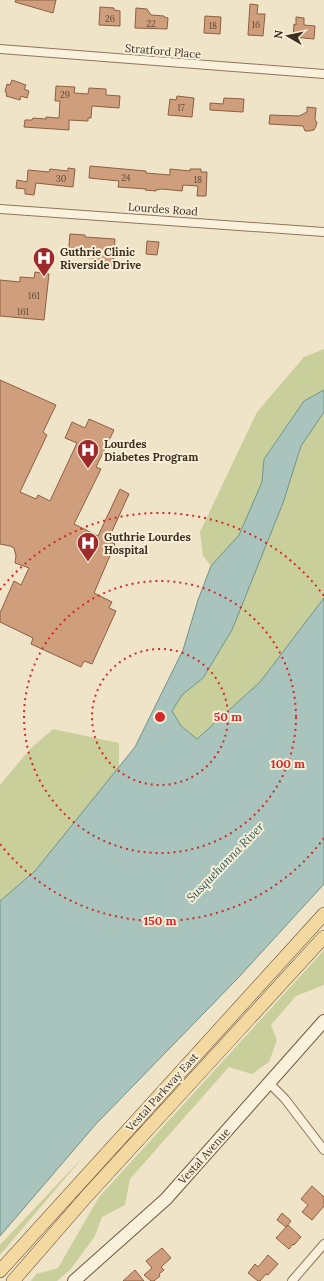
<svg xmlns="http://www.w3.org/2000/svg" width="324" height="1281" viewBox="0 0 324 1281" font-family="Lora,serif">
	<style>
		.green { fill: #c9cf9b }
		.water { fill: #a9c4bc; stroke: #6f938a }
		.building { fill: #cf9f7d; stroke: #8d5f41 }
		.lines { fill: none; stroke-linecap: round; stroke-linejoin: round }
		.street-casing { stroke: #8d765c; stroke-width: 10 }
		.secondary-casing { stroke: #6f573f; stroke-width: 14 }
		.primary-casing { stroke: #5b4430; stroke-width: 14 }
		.street { stroke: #faf1dc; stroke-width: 8 }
		.secondary { stroke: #faf1dc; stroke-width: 12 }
		.primary { stroke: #f3d9a0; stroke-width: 13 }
		.ring { fill: none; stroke: #d62828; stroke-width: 2; stroke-dasharray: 2 4 }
		.labels { text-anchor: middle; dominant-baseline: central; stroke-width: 4; stroke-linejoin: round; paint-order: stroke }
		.number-label { font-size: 9px; fill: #624a37 }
		.street-label { font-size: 11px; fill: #3d2e20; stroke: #f7eed8 }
		.poi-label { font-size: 11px; font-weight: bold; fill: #3d2e20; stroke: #f7eed8; text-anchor: start }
		.water-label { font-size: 12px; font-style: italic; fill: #2f5d5a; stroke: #f7eed8 }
		.centre { fill: #d62828; stroke: #f7eed8; stroke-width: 2 }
		.ring-label { font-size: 12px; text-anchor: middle; font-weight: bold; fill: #d62828; stroke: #f7eed8; stroke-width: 4; stroke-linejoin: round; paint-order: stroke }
	</style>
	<rect width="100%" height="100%" fill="#f0e4c8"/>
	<g class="green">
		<path d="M324,349v41l-20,11 -40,57 -2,24 -23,53 -28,31 -8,-10 -3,-24 57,-120 47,-55z"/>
		<path d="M324,412v186l-64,84 -63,57 -16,-13 -9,-15 10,-16 21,-17 29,-48 51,-127 18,-57z"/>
		<path d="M53,729l66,14v24l-84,104 -35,30v-116l31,-37z"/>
		<path d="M324,950v35l-28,11 -25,29 6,15 -8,22 -17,12 -23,-7 -99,112 -5,26 -23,12 -7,19 -25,34 -13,11h-26l5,-7 22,-6 41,-71z"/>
		<path d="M84,1156l-84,99v-10z"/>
	</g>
	<path class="water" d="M324,390v22l-23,34 -18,57 -51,127 -29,48 -21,17 -10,16 9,15 16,13 63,-57 64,-84v286l-86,94 -142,146 -96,112v-335l35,-30 100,-124 48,-97 15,-50 13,-34 28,-31 23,-53 2,-23 40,-58z"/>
	<g class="building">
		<path d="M16,0h40l-3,13 -38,-11z"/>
		<path d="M250,4l8,1 -1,9h8l-2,22 -15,-1z"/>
		<path d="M100,7l14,1v2l6,1v15l-21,-1z"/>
		<path d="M136,8l11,1 4,6 13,1v1l4,1 -1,11 -32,-1z"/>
		<path d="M205,16l16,1 -1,17 -16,-1z"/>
		<path d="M296,17l8,1v7l11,1 -1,13 -21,-2 1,-13 2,1z"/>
		<path d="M12,80l14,5 -2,4 5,2 -2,7 -6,-2 -1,4 -14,-4 1,-3 -2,-1 2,-8 3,1z"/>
		<path d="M56,86l19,1 -1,6 14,1 1,-6 17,1v6l14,1 -1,12 -27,-2 -1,12h-3v3l-19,-1v10l-45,-3 1,-7h7l1,-2 13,1v-2l13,1 1,-17h-5z"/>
		<path d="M177,96l17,2 -2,19 -24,-2 2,-16 6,1z"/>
		<path d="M224,98l20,1 -1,13 -33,-2v-7l13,1z"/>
		<path d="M307,107l9,1 -1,12 2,2 -1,4 -2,4 -5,1h-4l-2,-5 -34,-2 1,-9 29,1 8,-4z"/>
		<path d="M90,166l56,5v2l24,2v-6l20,2v-2h11v3h6l-1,24h-9l1,-10 -15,-1 -1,6 -20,-2 -6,1v1l-11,-1 1,-1 -28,-2 1,-6 -30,-3z"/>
		<path d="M68,168l7,1 -2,18 -37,-4 -2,12 -9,-1v-5l-9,-1 1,-8 10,2 1,-12 21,2 1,-3 18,2z"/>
		<path d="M70,234l15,1v2l30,2 -2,29 -20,-1 1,-9 -26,-2z"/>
		<path d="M147,241l12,1 -2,13 -11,-1z"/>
		<path d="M35,272l14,2 -5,46 -44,-4v-36l20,2v-5l14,1z"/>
		<path d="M0,380l56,25 -13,27 4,3 -27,57 16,7 2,-4 12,6 27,-58 -12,-5 7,-16 13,6 4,-9 25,11 -18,37 5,2 -27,55 24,12 22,-47 9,5 -21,46 7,4 -21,49 18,9 -3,6 7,3 -24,53 -8,-3 -3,6 -50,-23 2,-6 -33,-16v-9l14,-32 7,4 8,-17 -14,-5 1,-7 -2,-8 -4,-2 -10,-2z"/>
		<path d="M312,1186l12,11v9l-12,14 -10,-8 6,-7 -7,-6z"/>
		<path d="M282,1213l9,8 -5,6 -9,-7z"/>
		<path d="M288,1225l13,12 -7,8 -1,-1 -4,5 -13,-11z"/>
		<path d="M162,1248l9,10 -10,9 3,3 -5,4 1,2 -6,5h-3l-7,-6 8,-7 -6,-7z"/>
		<path d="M268,1255l10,9 -10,11 -2,-1 -6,7h-2l-10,-8 7,-9 3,3z"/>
		<path d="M135,1270l9,11h-21z"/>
	</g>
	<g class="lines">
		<g class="street-casing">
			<g id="street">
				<path d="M0,49l324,25"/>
				<path d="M0,209l324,23"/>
				<path d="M269,1083l16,16 39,51"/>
				<path d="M292,1281l32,-37"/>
			</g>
		</g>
		<g class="secondary-casing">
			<path id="secondary" d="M74,1281l92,-82 158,-178"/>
		</g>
		<g class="primary-casing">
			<g id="primary">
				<path d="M0,1271l324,-357"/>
				<path d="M13,1281l72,-83 239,-261"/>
			</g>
		</g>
		<use href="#street" class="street"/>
		<use href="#secondary" class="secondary"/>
		<use href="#primary" class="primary"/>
	</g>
	<g class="ring">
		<circle cx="160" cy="717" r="68"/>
		<circle cx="160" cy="717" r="136"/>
		<path d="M324 838A204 204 0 0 1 0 844M0 590A204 204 0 0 1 324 596"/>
	</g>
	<defs>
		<g id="hospital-pin" transform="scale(1.15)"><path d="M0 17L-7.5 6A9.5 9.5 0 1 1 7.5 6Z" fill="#9e2a2b" stroke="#f7eed8"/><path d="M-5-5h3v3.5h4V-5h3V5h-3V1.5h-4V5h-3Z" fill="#fff"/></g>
	</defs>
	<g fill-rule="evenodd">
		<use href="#hospital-pin" x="44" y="258"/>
		<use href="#hospital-pin" x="88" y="450"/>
		<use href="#hospital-pin" x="88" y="543"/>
	</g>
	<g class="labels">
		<g class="number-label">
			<text x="110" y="18">26</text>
			<text x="151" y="23">22</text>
			<text x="256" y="24">16</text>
			<text x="213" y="25">18</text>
			<text x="65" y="94">29</text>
			<text x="181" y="107">17</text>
			<text x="126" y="177">24</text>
			<text x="61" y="178">30</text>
			<text x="198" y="179">18</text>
			<text x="34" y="295">161</text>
			<text x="23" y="311">161</text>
		</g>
		<g class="street-label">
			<text transform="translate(163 51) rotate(5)">Stratford Place</text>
			<text transform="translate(163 209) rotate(4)">Lourdes Road</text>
			<text transform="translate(162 1092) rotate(-48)">Vestal Parkway East</text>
			<text transform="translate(204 1156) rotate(-48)">Vestal Avenue</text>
		</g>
		<g class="poi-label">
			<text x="60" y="252">Guthrie Clinic<tspan x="60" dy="13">Riverside Drive</tspan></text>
			<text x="104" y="444">Lourdes<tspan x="104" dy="13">Diabetes Program</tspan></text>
			<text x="104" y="537">Guthrie Lourdes<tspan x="104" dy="13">Hospital</tspan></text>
		</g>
		<g class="water-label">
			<text transform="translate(225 862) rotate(-46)">Susquehanna River</text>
		</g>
	</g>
	<circle cx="160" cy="717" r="6" class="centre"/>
	<g class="ring-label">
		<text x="228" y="721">50 m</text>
		<text x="288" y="768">100 m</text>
		<text x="160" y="925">150 m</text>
	</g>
	<g transform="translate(288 36) rotate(279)" stroke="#f7eed8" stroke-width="3" paint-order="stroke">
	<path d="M0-3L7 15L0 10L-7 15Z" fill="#3d2e20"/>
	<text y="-6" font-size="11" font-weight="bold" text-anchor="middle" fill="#3d2e20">N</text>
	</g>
</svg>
